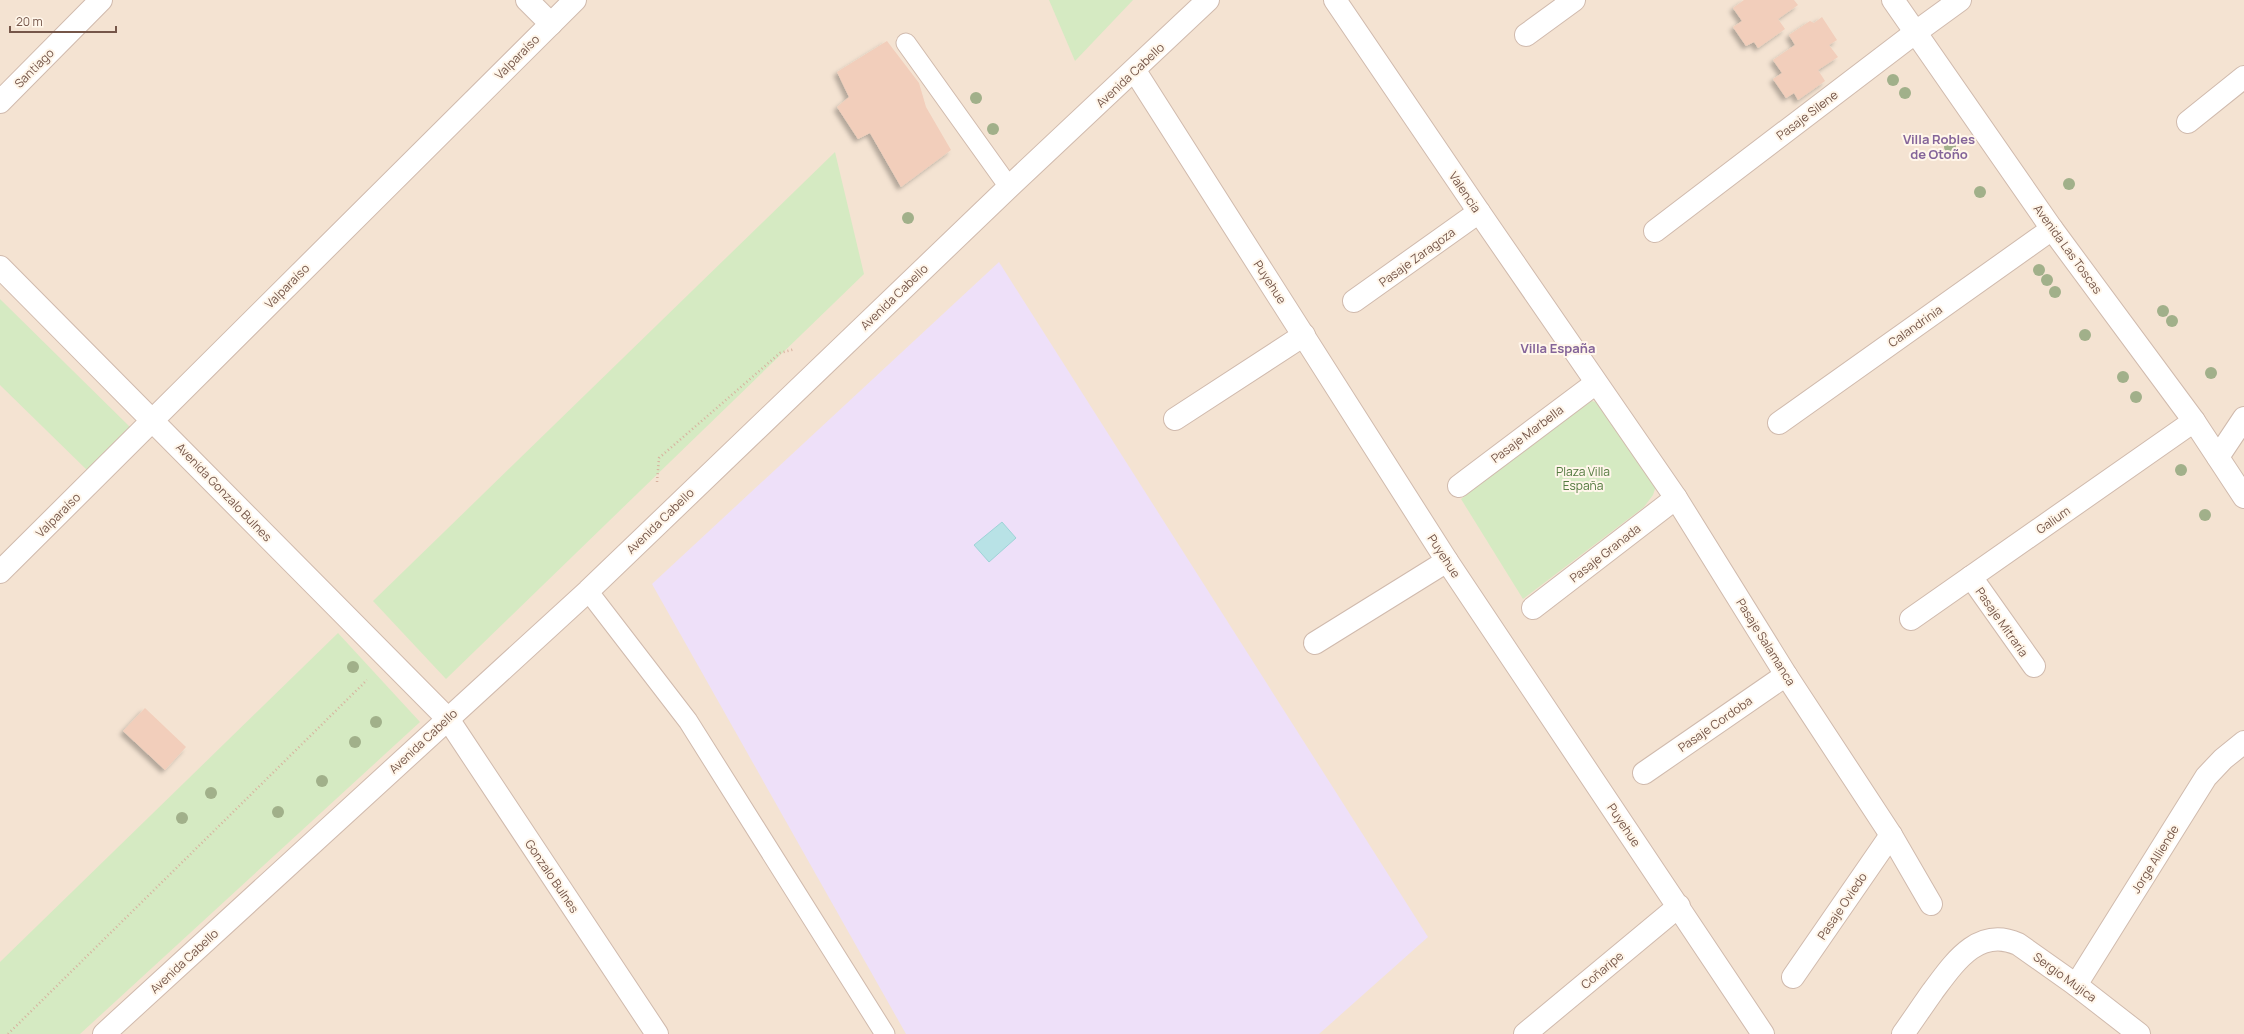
<svg xmlns="http://www.w3.org/2000/svg" width="2244" height="1034" viewBox="0 0 2244 1034" font-family="Manrope,sans-serif">
	<style>
		.residential { fill: #f4e3d2 }
		.education { fill: #eee0f9 }
		.green { fill: #d5eac2 }
		.water { fill: #b8e2e6; stroke: #9ed3d8 }
		.building { fill: #f2cebb; filter: url(#shadow) }
		.lines { fill: none; stroke-linecap: round; stroke-linejoin: round }
		.service-casing { stroke: #d0baad; stroke-width: 21 }
		.minor-casing { stroke: #d0baad; stroke-width: 24 }
		.tertiary-casing { stroke: #d0baad; stroke-width: 24 }
		.path { stroke: #d7b19e; stroke-width: 2.5; stroke-dasharray: 1 3; stroke-linecap: butt }
		.service { stroke: #fff; stroke-width: 19 }
		.minor { stroke: #fff; stroke-width: 22 }
		.tertiary { stroke: #fff; stroke-width: 22 }
		.tree { fill: #a1b08a }
		.labels { text-anchor: middle; dominant-baseline: central; stroke-width: 4; stroke-linejoin: round; paint-order: stroke }
		.street-label { font-size: 12px; fill: #755649; stroke: #fff6ea }
		.park-label { font-size: 12px; fill: #557b41; stroke: #fff6ea }
		.neighbourhood-label { font-size: 13px; font-weight: bold; fill: #846499; stroke: #fff6ea }
	</style>
	<defs>
		<filter id="shadow"><feDropShadow dx="-3.5" dy="3.5" stdDeviation="2" flood-color="#0004"/></filter>
	</defs>
	<rect width="100%" height="100%" fill="#fdf1e4"/>
	<rect class="residential" x="0" y="0" width="2244" height="1034"/>
	<path class="education" d="M999,262l429,675 -109,97h-413l-254,-450z"/>
	<g class="green">
		<path d="M1049,0h84l-58,61z"/>
		<path d="M835,152l29,122 -418,405 -73,-78z"/>
		<path d="M0,299l132,130 -43,43 -89,-87z"/>
		<path d="M1591,401l11,2 54,83 -3,9 -9,12 -121,92 -62,-100 120,-95z"/>
		<path d="M338,633l82,89 -340,312h-80v-72z"/>
	</g>
	<path class="water" d="M1002,522l14,16 -27,24 -15,-17z"/>
	<g class="building">
		<path d="M1744,0h50l4,5 -20,14 7,10 -27,19 -4,-6 -8,4 -13,-19 9,-6 -9,-13z"/>
		<path d="M1822,17l15,23 -8,5 9,12 -20,13 7,11 -27,19 -4,-7 -8,5 -13,-19 9,-6 -9,-13 22,-15 -6,-10 21,-14 4,2z"/>
		<path d="M887,41l32,42 7,24 25,43 -50,37 -31,-54 -12,6 -21,-32 12,-10 -12,-25z"/>
		<path d="M145,708l41,39 -21,23 -42,-39z"/>
	</g>
	<g class="lines">
		<g class="service-casing">
			<g id="service">
				<path d="M906,43l103,144"/>
				<path d="M588,591l100,130 197,313"/>
			</g>
		</g>
		<g class="minor-casing">
			<g id="minor">
				<path d="M527,0l24,24"/>
				<path d="M1335,0l144,212 197,286 110,177 105,160 40,69"/>
				<path d="M1893,0l159,229 142,192 50,76"/>
				<path d="M1526,35l48,-35"/>
				<path d="M1135,71l312,490 316,473"/>
				<path d="M0,102l101,-102"/>
				<path d="M2188,122l56,-45"/>
				<path d="M1655,231l261,-199 44,-32"/>
				<path d="M1354,301l125,-89"/>
				<path d="M1175,419l129,-84"/>
				<path d="M1779,423l273,-194"/>
				<path d="M2218,457l26,-39"/>
				<path d="M1459,486l137,-103"/>
				<path d="M0,572l575,-572"/>
				<path d="M1971,577l63,89"/>
				<path d="M1533,608l143,-110"/>
				<path d="M1911,619l283,-198"/>
				<path d="M1315,643l132,-82"/>
				<path d="M448,719l209,315"/>
				<path d="M1644,773l142,-98"/>
				<path d="M1793,977l98,-142"/>
				<path d="M2076,985l130,-208 17,-18 21,-17"/>
				<path d="M1525,1034l154,-128"/>
				<path d="M1903,1034c10,-14 20,-29 30,-43 21,-28 45,-65 85,-47l58,41 63,49"/>
			</g>
		</g>
		<g class="tertiary-casing">
			<g id="tertiary">
				<path d="M0,267l448,452"/>
				<path d="M104,1034l484,-443 421,-404 199,-187"/>
			</g>
		</g>
		<g class="path">
			<path d="M657,482l2,-24 121,-105 15,-4"/>
			<path d="M8,1034l359,-354"/>
		</g>
		<use href="#service" class="service"/>
		<use href="#minor" class="minor"/>
		<use href="#tertiary" class="tertiary"/>
	</g>
	<g class="tree">
		<circle cx="1893" cy="80" r="6"/>
		<circle cx="1905" cy="93" r="6"/>
		<circle cx="976" cy="98" r="6"/>
		<circle cx="993" cy="129" r="6"/>
		<circle cx="1950" cy="147" r="6"/>
		<circle cx="2069" cy="184" r="6"/>
		<circle cx="1980" cy="192" r="6"/>
		<circle cx="908" cy="218" r="6"/>
		<circle cx="2039" cy="270" r="6"/>
		<circle cx="2047" cy="280" r="6"/>
		<circle cx="2055" cy="292" r="6"/>
		<circle cx="2163" cy="311" r="6"/>
		<circle cx="2172" cy="321" r="6"/>
		<circle cx="2085" cy="335" r="6"/>
		<circle cx="2211" cy="373" r="6"/>
		<circle cx="2123" cy="377" r="6"/>
		<circle cx="2136" cy="397" r="6"/>
		<circle cx="2181" cy="470" r="6"/>
		<circle cx="2205" cy="515" r="6"/>
		<circle cx="353" cy="667" r="6"/>
		<circle cx="376" cy="722" r="6"/>
		<circle cx="355" cy="742" r="6"/>
		<circle cx="322" cy="781" r="6"/>
		<circle cx="211" cy="793" r="6"/>
		<circle cx="278" cy="812" r="6"/>
		<circle cx="182" cy="818" r="6"/>
	</g>
	<g class="labels">
		<g class="street-label">
			<text transform="translate(517 57) rotate(-45)">Valparaíso</text>
			<text transform="translate(34 68) rotate(-45)">Santiago</text>
			<text transform="translate(1130 75) rotate(-43)">Avenida Cabello</text>
			<text transform="translate(1807 115) rotate(-37)">Pasaje Silene</text>
			<text transform="translate(1465 192) rotate(56)">Valencia</text>
			<text transform="translate(2068 249) rotate(54)">Avenida Las Toscas</text>
			<text transform="translate(1417 257) rotate(-36)">Pasaje Zaragoza</text>
			<text transform="translate(1270 282) rotate(57)">Puyehue</text>
			<text transform="translate(287 286) rotate(-45)">Valparaíso</text>
			<text transform="translate(894 297) rotate(-44)">Avenida Cabello</text>
			<text transform="translate(1915 326) rotate(-35)">Calandrinia</text>
			<text transform="translate(1527 434) rotate(-37)">Pasaje Marbella</text>
			<text transform="translate(224 492) rotate(46)">Avenida Gonzalo Bulnes</text>
			<text transform="translate(58 515) rotate(-45)">Valparaíso</text>
			<text transform="translate(2053 520) rotate(-35)">Galium</text>
			<text transform="translate(660 521) rotate(-44)">Avenida Cabello</text>
			<text transform="translate(1605 553) rotate(-38)">Pasaje Granada</text>
			<text transform="translate(1444 556) rotate(57)">Puyehue</text>
			<text transform="translate(2002 622) rotate(55)">Pasaje Mitraria</text>
			<text transform="translate(1766 642) rotate(58)">Pasaje Salamanca</text>
			<text transform="translate(1715 724) rotate(-35)">Pasaje Cordoba</text>
			<text transform="translate(423 741) rotate(-43)">Avenida Cabello</text>
			<text transform="translate(1624 825) rotate(56)">Puyehue</text>
			<text transform="translate(2155 859) rotate(-58)">Jorge Alliende</text>
			<text transform="translate(552 876) rotate(56)">Gonzalo Bulnes</text>
			<text transform="translate(1842 906) rotate(-56)">Pasaje Oviedo</text>
			<text transform="translate(184 961) rotate(-43)">Avenida Cabello</text>
			<text transform="translate(1602 970) rotate(-40)">Coñaripe</text>
			<text transform="translate(2065 977) rotate(36)">Sergio Mujica</text>
		</g>
		<g class="park-label">
			<text x="1583" y="471">Plaza Villa<tspan x="1583" dy="14">España</tspan></text>
		</g>
		<g class="neighbourhood-label">
			<text x="1939" y="139">Villa Robles<tspan x="1939" dy="15">de Otoño</tspan></text>
			<text x="1558" y="348">Villa España</text>
		</g>
	</g>
	<path d="M10 26v6h106v-6" fill="none" stroke="#755649" stroke-width="2"/>
	<text x="16" y="26" font-size="12" fill="#755649" stroke="#fff6ea" stroke-width="3" paint-order="stroke">20 m</text>
</svg>
